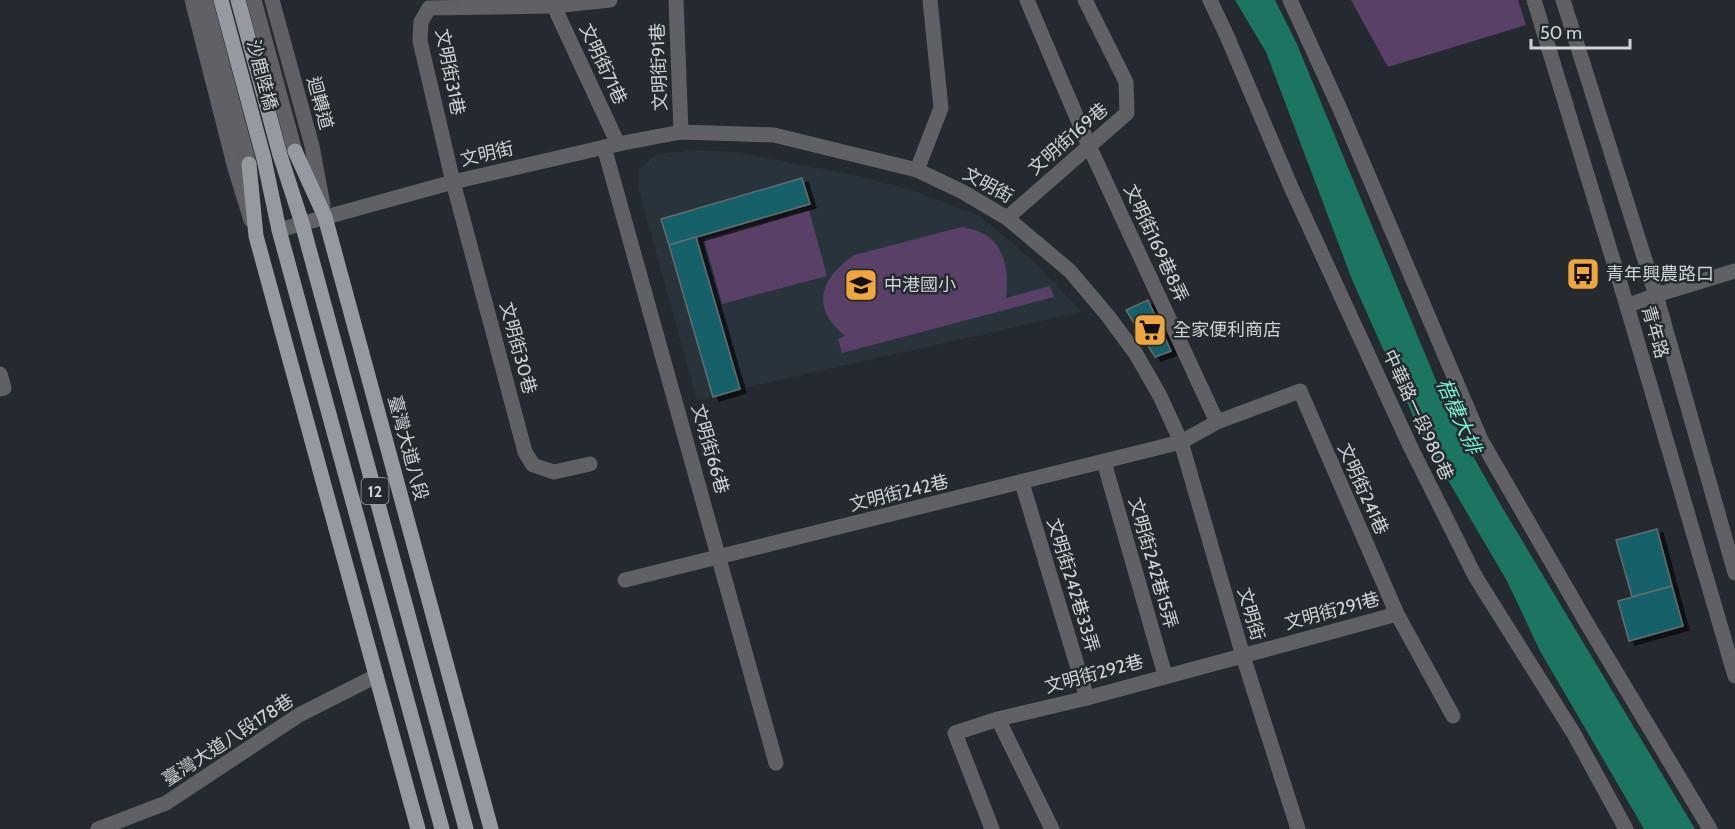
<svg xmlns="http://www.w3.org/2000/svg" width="1735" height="829" viewBox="0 0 1735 829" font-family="Cabin,'Noto Sans TC',sans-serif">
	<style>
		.built { fill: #28333c }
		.green { fill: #594066 }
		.water { fill: #1c7462 }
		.building { fill: #19606a; stroke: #626c6e; stroke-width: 1.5; filter: url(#shadow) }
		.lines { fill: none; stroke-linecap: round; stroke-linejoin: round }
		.minor { stroke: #616165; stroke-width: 15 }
		.major { stroke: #9799a0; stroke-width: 15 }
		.labels { text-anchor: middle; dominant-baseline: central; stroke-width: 5; stroke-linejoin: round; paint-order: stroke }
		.shield { fill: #242a2f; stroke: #9ca0a4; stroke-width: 1.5 }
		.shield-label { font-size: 16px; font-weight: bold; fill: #cfd3d6 }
		.street-label { font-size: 18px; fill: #cfd3d6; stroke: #242a2f }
		.poi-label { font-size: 18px; fill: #cfd3d6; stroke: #242a2f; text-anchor: start }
		.water-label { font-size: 20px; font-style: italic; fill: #7bf1d4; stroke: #242a2f }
	</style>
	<defs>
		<filter id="shadow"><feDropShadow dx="6" dy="4" stdDeviation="0" flood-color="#0009"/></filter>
	</defs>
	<rect width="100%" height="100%" fill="#242a2f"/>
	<path class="built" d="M696,150l39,2 119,23 58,15 68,26 51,43 51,53 -342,77 -43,12 -59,-214 1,-18 18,-15z"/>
	<g class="green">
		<path d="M1351,0h167l8,25 -138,42z"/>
		<path d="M809,210l18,66 -105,28 -18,-65z"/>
		<path d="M962,227c40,6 48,35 44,71l44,-12 4,11 -212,56 -4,-14 7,-3c-35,-29 -25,-57 9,-81z"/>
	</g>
	<path class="water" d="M1235,0h40l21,42 156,377 47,83 196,327h-51l-104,-178 -33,-70 -85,-145 -69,-154 -87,-230z"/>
	<g class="building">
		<path d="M802,178l8,26 -141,41 -8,-26z"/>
		<path d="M696,237l44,152 -27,8 -44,-152z"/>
		<path d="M1148,300l23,51 -16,6 -29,-47z"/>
		<path d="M1657,529l15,57 -40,11 -16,-57z"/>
		<path d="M1672,586l11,40 -54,15 -11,-40z"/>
	</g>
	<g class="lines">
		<g class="minor">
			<path d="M192,0l43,168 16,52"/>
			<path d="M205,0l44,164"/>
			<path d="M254,0l41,151"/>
			<path d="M272,0l40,146 11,59"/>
			<path d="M551,0l67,144"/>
			<path d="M676,0l5,132"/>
			<path d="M1027,0l62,146 128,276"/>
			<path d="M1210,0l17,36 64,151 119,259 65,130 99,158 52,95"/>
			<path d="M1290,0l50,109 141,331 105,182 124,207"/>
			<path d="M1534,0l93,306 108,370"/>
			<path d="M1563,0l93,295 79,278"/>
			<path d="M604,147l172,616"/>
			<path d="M917,170l24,-62 -11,-108"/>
			<path d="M1007,218l120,-105 -1,-31 -41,-82"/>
			<path d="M279,230l174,-48 165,-38 63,-12 93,3 143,35 46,22 44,26 63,53 38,45 28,38 24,42 21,46 62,214 55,173"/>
			<path d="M1627,306l29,-11 79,-24"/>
			<path d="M0,374l4,14 -4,1"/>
			<path d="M1104,462l61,213"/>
			<path d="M590,464l-36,8 -21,-7 -8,-13 -72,-270 -33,-141 1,-19 8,-14 125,-2 56,-6"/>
			<path d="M1022,483l65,215"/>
			<path d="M625,580l556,-138 36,-20 83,-31 97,223 56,102"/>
			<path d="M998,719l54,110"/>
			<path d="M98,829l68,-26 133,-88 77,-39"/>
			<path d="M992,829l-37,-96 43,-14 89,-21 310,-84"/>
		</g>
		<g class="major">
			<path d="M221,0l43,159 15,71 163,599"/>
			<path d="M238,0l42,155 22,68 164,606"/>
			<path d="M295,151l30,66 166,612"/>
			<path d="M249,164l7,72 162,593"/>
		</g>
	</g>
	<defs>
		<g id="bus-square" transform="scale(1.725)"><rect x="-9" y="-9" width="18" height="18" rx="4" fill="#f0a63e" stroke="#242a2f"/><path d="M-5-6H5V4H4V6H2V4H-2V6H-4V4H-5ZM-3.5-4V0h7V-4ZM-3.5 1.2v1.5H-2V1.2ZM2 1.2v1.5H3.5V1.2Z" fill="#111"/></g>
		<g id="school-square" transform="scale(1.725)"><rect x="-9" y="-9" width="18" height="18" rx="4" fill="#f0a63e" stroke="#242a2f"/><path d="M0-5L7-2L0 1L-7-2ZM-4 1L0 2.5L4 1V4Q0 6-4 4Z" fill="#111"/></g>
		<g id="supermarket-square" transform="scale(1.725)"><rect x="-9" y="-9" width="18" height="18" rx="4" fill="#f0a63e" stroke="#242a2f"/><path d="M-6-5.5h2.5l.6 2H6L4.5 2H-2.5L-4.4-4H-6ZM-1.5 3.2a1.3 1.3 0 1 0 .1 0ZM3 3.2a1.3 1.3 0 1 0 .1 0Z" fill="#111"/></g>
	</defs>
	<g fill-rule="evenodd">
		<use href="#bus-square" x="1583" y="274"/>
		<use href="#school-square" x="861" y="285"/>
		<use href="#supermarket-square" x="1150" y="330"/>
	</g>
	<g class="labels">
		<rect class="shield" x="361.5" y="478" width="27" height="26" rx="4.5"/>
		<g class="shield-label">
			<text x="375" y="491">12</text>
		</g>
		<g class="street-label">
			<text transform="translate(603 64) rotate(65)">文明街71巷</text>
			<text transform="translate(659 67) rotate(-92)">文明街91巷</text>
			<text transform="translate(450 72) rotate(79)">文明街31巷</text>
			<text transform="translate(262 75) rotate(75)">沙鹿陸橋</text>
			<text transform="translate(320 103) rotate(75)">迴轉道</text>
			<text transform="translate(1068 139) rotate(-41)">文明街169巷</text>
			<text transform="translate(487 154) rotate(-13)">文明街</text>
			<text transform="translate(988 185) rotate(29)">文明街</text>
			<text transform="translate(1156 243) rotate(65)">文明街169巷8弄</text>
			<text transform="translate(1655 332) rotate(74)">青年路</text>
			<text transform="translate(518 348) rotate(75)">文明街30巷</text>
			<text transform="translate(1418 415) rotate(65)">中華路一段980巷</text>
			<text transform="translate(408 448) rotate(75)">臺灣大道八段</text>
			<text transform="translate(710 449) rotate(74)">文明街66巷</text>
			<text transform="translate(1363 489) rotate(66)">文明街241巷</text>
			<text transform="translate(899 493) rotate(-14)">文明街242巷</text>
			<text transform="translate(1153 563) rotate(74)">文明街242巷15弄</text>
			<text transform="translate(1073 585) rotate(73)">文明街242巷33弄</text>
			<text transform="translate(1332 611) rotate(-15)">文明街291巷</text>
			<text transform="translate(1251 614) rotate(74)">文明街</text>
			<text transform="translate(1094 674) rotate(-15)">文明街292巷</text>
			<text transform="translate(228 740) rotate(-33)">臺灣大道八段178巷</text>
		</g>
		<g class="poi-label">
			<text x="1606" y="274">青年興農路口</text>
			<text x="884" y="285">中港國小</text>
			<text x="1173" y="330">全家便利商店</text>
		</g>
		<g class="water-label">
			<text transform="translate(1459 416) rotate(66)">梧棲大排</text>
		</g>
	</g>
	<path d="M1531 39v9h99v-9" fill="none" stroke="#cfd3d6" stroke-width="3"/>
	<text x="1540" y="39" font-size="18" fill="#cfd3d6" stroke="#242a2f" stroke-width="4.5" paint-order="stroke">50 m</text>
</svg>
